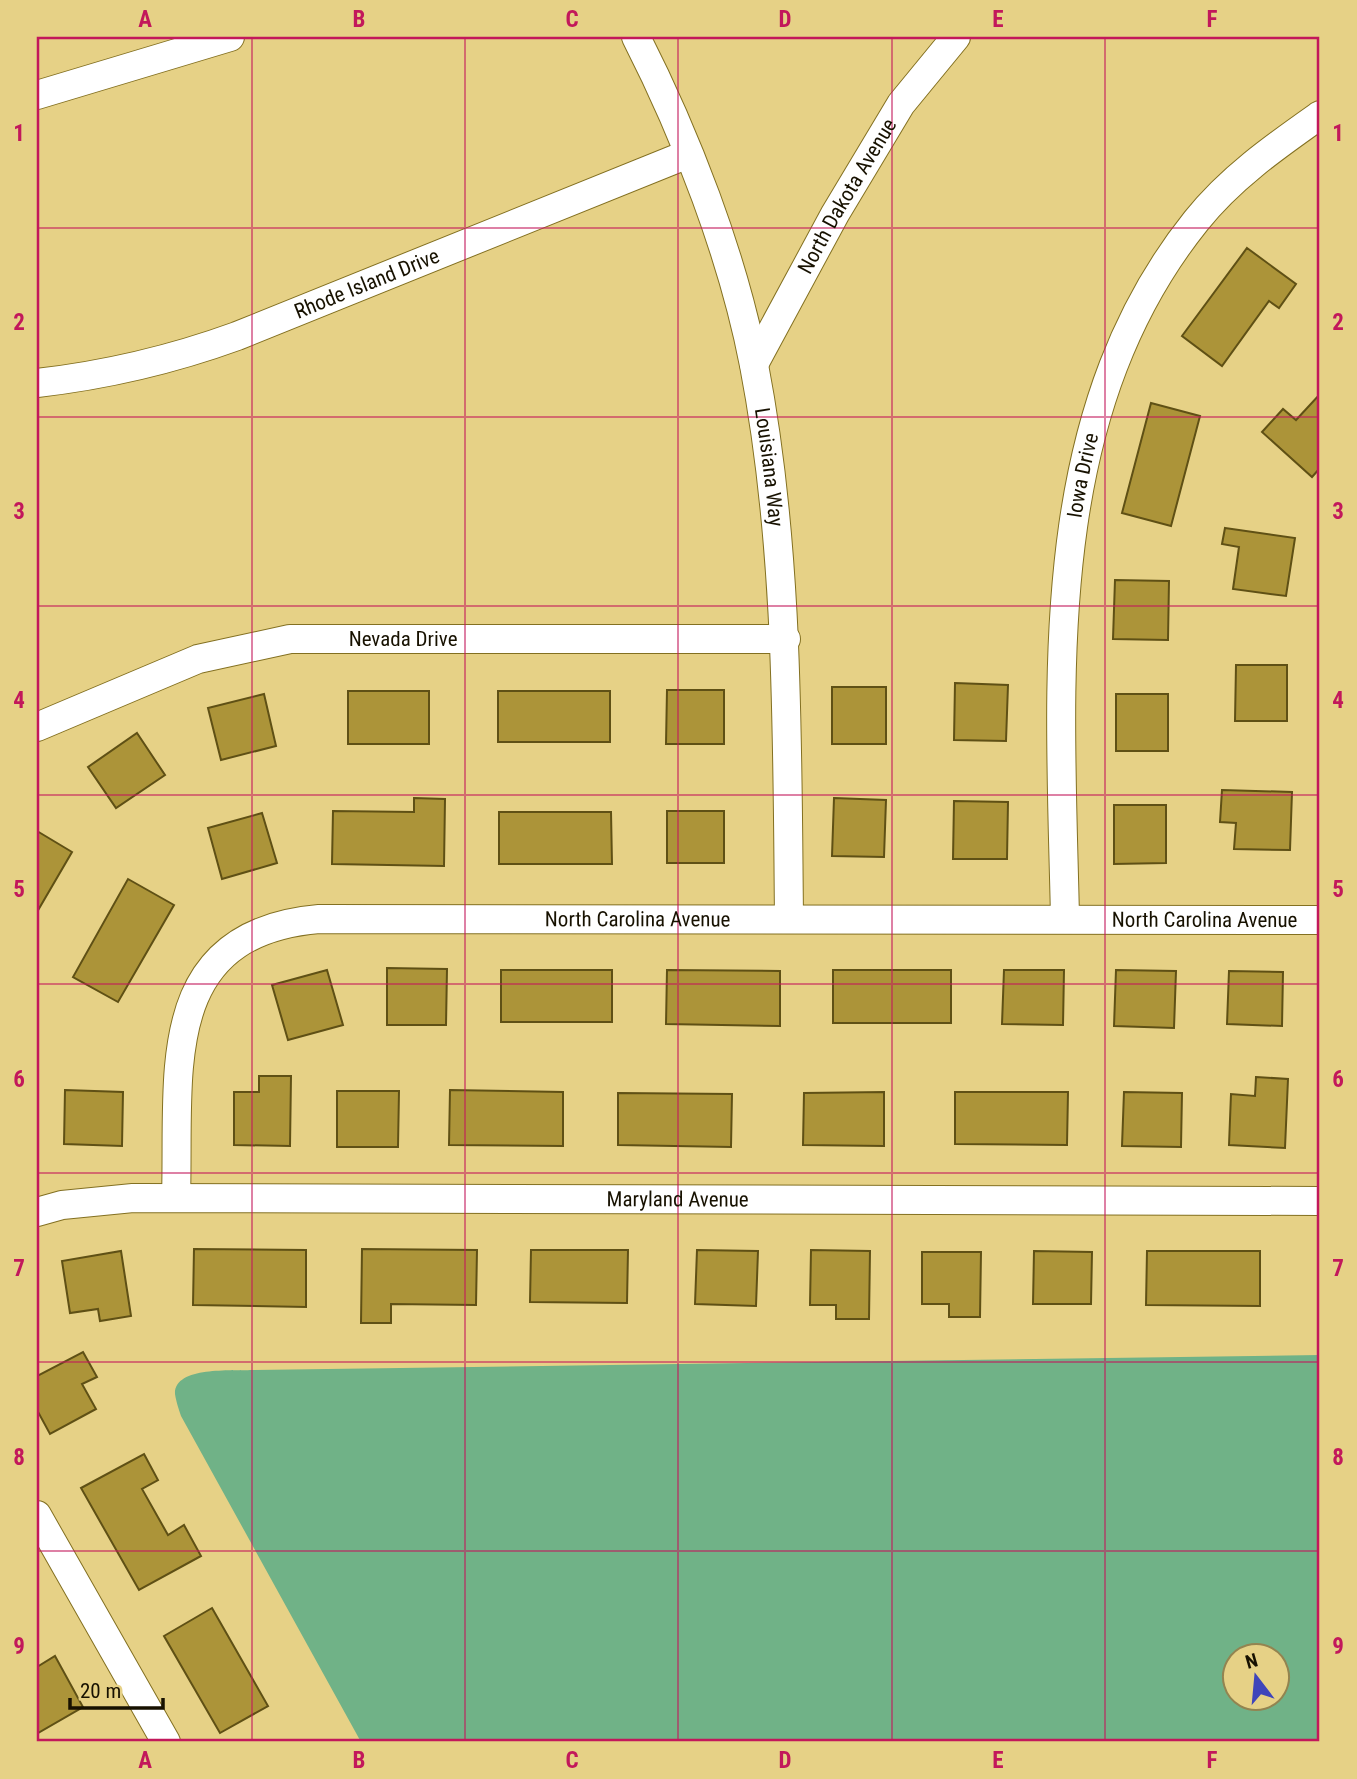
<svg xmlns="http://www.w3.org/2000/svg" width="1357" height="1779" viewBox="0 0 1357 1779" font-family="'Roboto Condensed',sans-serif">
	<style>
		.green { fill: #70b287; fill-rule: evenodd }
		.building { fill: #ac9439; stroke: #5f5015; stroke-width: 2 }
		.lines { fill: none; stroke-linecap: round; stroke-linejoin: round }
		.minor-casing { stroke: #837021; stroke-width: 30 }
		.minor { stroke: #fff; stroke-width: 28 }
		.grid { fill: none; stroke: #c2185b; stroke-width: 2; stroke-opacity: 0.55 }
		.labels { text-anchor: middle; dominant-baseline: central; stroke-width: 7; stroke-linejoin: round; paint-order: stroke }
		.street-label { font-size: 21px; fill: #171100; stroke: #e6d186 }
		.neatline { fill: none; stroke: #c2185b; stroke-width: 2.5 }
		.grid-label { font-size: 23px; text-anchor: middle; font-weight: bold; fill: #c2185b }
	</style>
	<rect width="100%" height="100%" fill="#e6d186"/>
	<path class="green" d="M1320,1355v387h-959l-180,-326c-2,-6 -5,-15 -6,-22 -1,-28 57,-23 77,-24zM1234,1656h42v42h-42z"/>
	<g class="building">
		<path d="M1247,248l49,36 -17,24 -10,-7 -47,65 -40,-30z"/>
		<path d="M1320,394v74l-8,9 -50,-45 21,-23 13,11z"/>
		<path d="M1151,403l49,13 -29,110 -49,-13z"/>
		<path d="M1225,528l70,10 -9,58 -53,-7 6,-42 -17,-3z"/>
		<path d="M1115,580l54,1 -1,59 -55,-1z"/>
		<path d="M1236,665h51v56h-52z"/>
		<path d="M955,683l53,2 -2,56 -52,-1z"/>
		<rect x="832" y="687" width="54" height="57"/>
		<path d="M667,690h57v54h-58z"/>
		<rect x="348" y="691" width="81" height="53"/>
		<rect x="498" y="691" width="112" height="51"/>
		<path d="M264,694l12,52 -55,14 -13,-52z"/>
		<rect x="1116" y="694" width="52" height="57"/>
		<path d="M137,733l28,42 -49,33 -28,-41z"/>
		<path d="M1222,790l70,2 -2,58 -56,-1 2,-26 -16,-1z"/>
		<path d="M414,798l31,1 -1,67 -112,-2 1,-53 81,1z"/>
		<path d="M834,798l52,2 -2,57 -52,-1z"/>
		<path d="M954,801l54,1 -1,57h-54z"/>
		<path d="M1114,805h52v58l-52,1z"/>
		<rect x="667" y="811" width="57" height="52"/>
		<path d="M499,812h112l1,52h-113z"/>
		<path d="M262,813l15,50 -55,16 -14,-51z"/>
		<path d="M37,831l35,21 -35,60z"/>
		<path d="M128,879l46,26 -56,97 -45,-25z"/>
		<path d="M387,968l60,1 -1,56h-59z"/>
		<path d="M327,970l16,55 -55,15 -16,-55z"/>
		<rect x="501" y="970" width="111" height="52"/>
		<path d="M667,970l113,1v55l-114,-2z"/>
		<rect x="833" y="970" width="118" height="53"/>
		<path d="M1004,970h60l-1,55 -61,-1z"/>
		<path d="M1116,970l60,1 -2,57 -60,-2z"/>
		<path d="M1229,971l54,1 -1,54 -55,-2z"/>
		<path d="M259,1076h32l-1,70 -56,-1v-53h25z"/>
		<path d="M1256,1077l32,2 -3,69 -56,-3 2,-51 24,2z"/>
		<path d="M65,1090l58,2 -1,54 -58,-2z"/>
		<path d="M450,1090l113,2v54l-114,-1z"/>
		<path d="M337,1091h62l-1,56h-61z"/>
		<path d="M884,1092v54l-81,-1 1,-52z"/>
		<path d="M955,1092h113l-1,53 -112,-1z"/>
		<path d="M1124,1092l58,1 -1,54 -59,-1z"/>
		<path d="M618,1093l114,1 -1,53 -113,-2z"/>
		<path d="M194,1249l112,1v57l-113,-2z"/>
		<path d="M362,1249l115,1 -1,55 -85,-1v19h-30z"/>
		<path d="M531,1250h97l-1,53 -97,-1z"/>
		<path d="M697,1250l61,1 -2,55 -61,-2z"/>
		<path d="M811,1250l59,1 -1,68h-33v-14h-26z"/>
		<path d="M121,1251l10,65 -31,5 -2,-12 -28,4 -8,-52z"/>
		<path d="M1034,1251l58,1 -1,52h-58z"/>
		<path d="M1147,1251h113v55l-114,-1z"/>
		<path d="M922,1252h59l-1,65h-31v-13h-27z"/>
		<path d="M83,1352l14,25 -15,7 14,25 -46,25 -13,-24v-34z"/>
		<path d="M144,1454l14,26 -16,9 26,46 16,-10 17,31 -62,34 -58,-102z"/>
		<path d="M212,1608l56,98 -48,27 -56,-97z"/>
		<path d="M55,1656l28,51 -45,26 -1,-66z"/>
	</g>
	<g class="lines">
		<g class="minor-casing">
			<g id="minor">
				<path id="s1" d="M636,37c50,98 97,219 118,328 35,182 33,368 35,553"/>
				<path d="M37,95l193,-58"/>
				<path id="s2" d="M754,364l81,-150 66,-110 55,-67"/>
				<path id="s3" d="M37,383c70,-8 134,-23 200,-47l451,-182"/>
				<path id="s4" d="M37,727l161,-68 92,-20h496"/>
				<path id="s5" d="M1065,918c-5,-235 -27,-500 131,-697 34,-43 80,-75 124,-106"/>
				<path id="s6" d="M176,1198c4,-124 -21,-265 143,-279l1001,1"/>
				<path id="s7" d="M37,1212l25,-7 71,-7 1187,3"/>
				<path d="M37,1515l129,227"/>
			</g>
		</g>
		<use href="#minor" class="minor"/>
	</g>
	<path class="grid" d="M252,37v1705M465,37v1705M678,37v1705M892,37v1705M1105,37v1705M37,228h1283M37,417h1283M37,606h1283M37,795h1283M37,984h1283M37,1173h1283M37,1362h1283M37,1551h1283"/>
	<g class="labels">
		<g class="street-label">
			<text stroke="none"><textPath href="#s2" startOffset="192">North Dakota Avenue</textPath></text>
			<text stroke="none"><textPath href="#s3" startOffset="346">Rhode Island Drive</textPath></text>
			<text stroke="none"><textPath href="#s1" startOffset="453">Louisiana Way</textPath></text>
			<text stroke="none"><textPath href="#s5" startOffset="444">Iowa Drive</textPath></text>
			<text stroke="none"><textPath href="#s4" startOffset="382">Nevada Drive</textPath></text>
			<text stroke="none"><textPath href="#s6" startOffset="677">North Carolina Avenue</textPath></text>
			<text stroke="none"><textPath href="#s6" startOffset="1244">North Carolina Avenue</textPath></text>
			<text stroke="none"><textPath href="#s7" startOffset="642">Maryland Avenue</textPath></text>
		</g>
	</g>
	<rect width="1357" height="1779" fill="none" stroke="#e6d186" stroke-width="77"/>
	<g transform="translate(1256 1677) rotate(344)"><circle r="33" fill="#e6d186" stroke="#938450" stroke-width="2"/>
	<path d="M0-5L12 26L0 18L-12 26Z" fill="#3f45ba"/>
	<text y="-10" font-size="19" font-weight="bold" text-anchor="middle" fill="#171100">N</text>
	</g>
	<path d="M70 1698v10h93v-10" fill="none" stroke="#171100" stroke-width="3.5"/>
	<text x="80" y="1698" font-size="21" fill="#171100" stroke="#e6d186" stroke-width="5" paint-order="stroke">20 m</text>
	<rect x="38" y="38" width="1280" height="1702" class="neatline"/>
	<g class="grid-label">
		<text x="145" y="27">A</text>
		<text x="359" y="27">B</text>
		<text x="572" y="27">C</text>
		<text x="785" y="27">D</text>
		<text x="998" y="27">E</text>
		<text x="1212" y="27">F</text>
		<text x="19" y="141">1</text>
		<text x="1338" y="141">1</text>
		<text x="19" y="330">2</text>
		<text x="1338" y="330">2</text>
		<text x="19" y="519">3</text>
		<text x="1338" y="519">3</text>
		<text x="19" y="708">4</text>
		<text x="1338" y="708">4</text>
		<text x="19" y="897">5</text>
		<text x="1338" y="897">5</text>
		<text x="19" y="1087">6</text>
		<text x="1338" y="1087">6</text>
		<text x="19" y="1276">7</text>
		<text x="1338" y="1276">7</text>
		<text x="19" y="1465">8</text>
		<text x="1338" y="1465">8</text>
		<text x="19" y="1654">9</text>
		<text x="1338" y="1654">9</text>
		<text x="145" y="1768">A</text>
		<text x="359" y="1768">B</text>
		<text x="572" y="1768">C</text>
		<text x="785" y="1768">D</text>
		<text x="998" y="1768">E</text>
		<text x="1212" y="1768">F</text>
	</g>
</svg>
